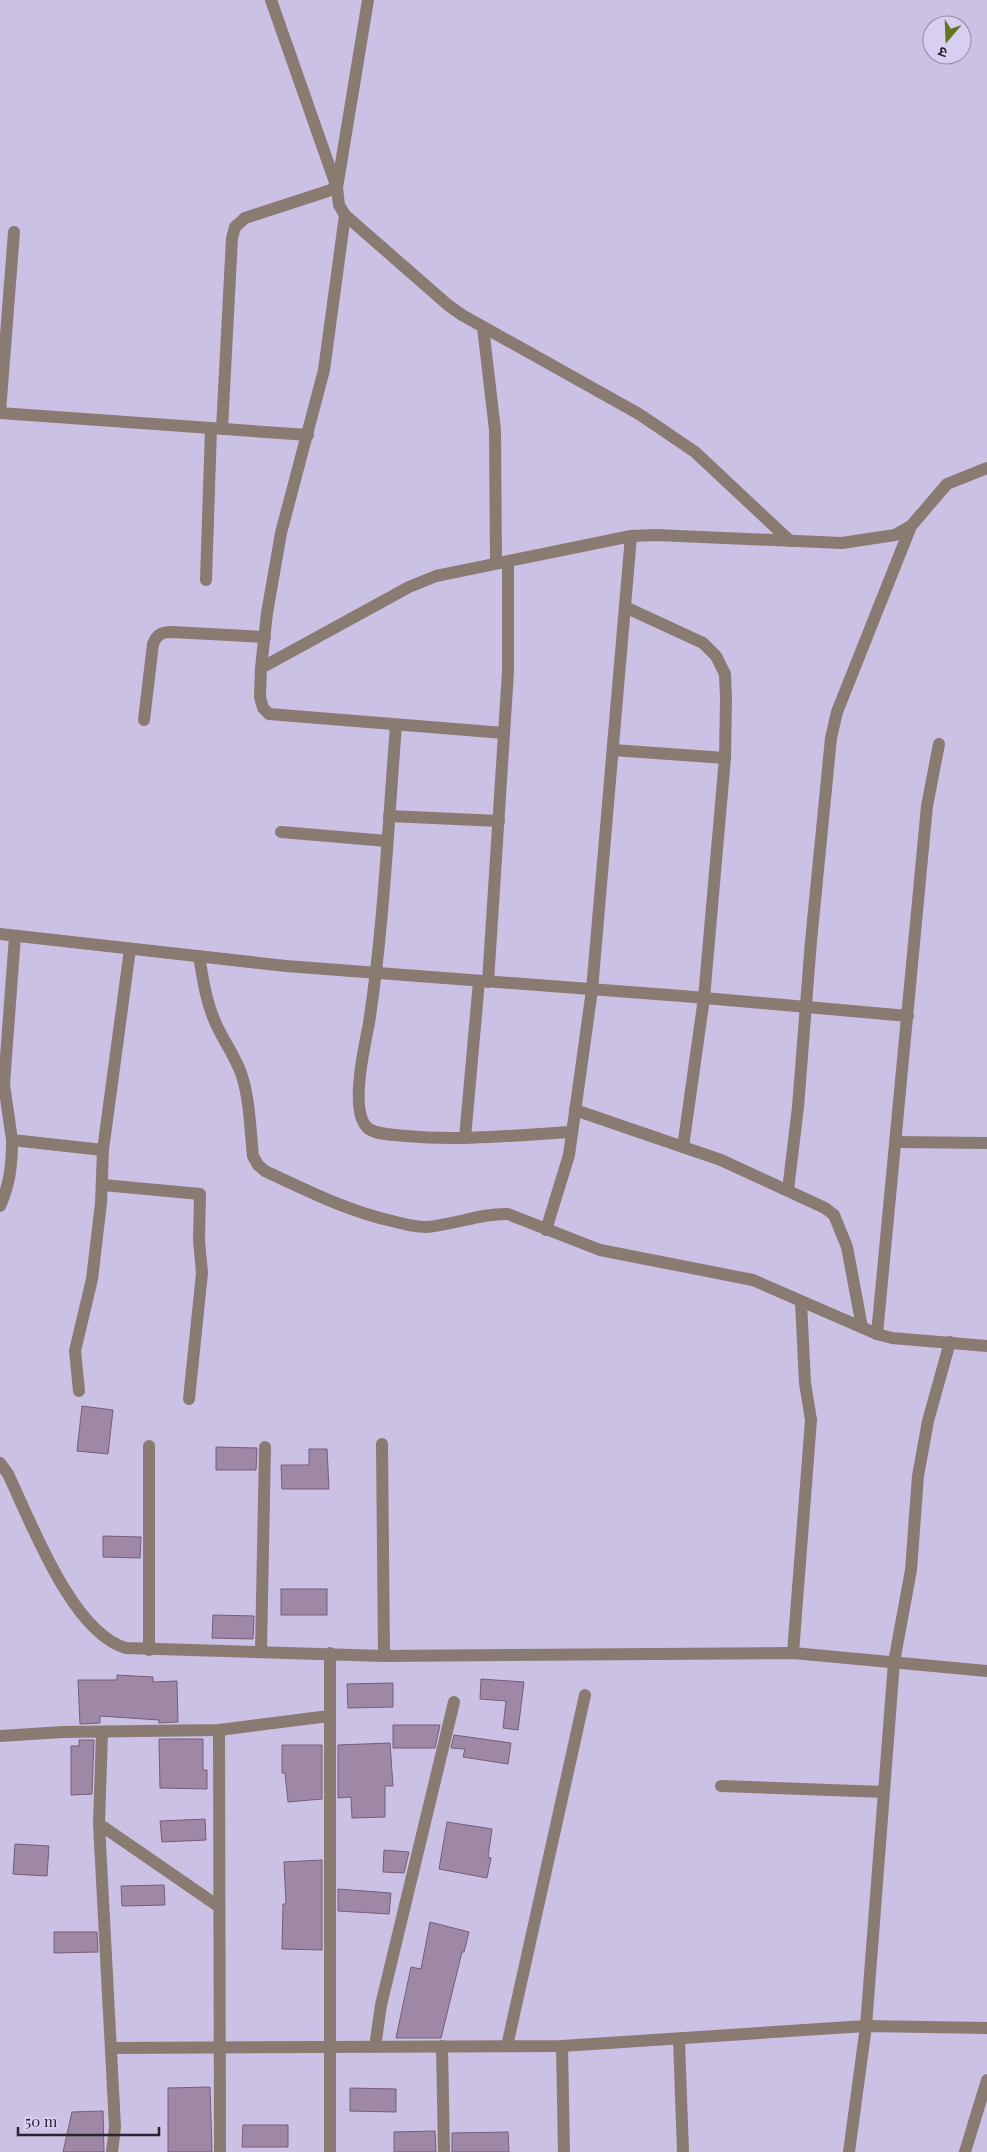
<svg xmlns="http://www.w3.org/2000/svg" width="987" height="2152" viewBox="0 0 987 2152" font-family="'Playfair Display','Noto Sans Devanagari',serif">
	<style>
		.building { fill: #9f88a6; stroke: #735d7a }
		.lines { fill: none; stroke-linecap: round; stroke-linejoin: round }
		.minor { stroke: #897b71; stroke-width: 12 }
	</style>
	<rect width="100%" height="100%" fill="#cbc1e5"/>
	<g class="building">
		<path d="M82,1406l31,4 -5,44 -31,-3z"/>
		<path d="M216,1447l41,1 -1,22h-40z"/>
		<path d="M309,1449h18l2,40h-47l-1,-24h28z"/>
		<path d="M103,1536l38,1 -1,21 -37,-1z"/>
		<rect x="281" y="1589" width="46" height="26"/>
		<path d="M213,1615l41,1 -1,23 -41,-1z"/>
		<path d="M117,1675l36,2v5l24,-1 1,41 -19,1v-3l-59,-4v7l-20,1 -2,-44h39z"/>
		<path d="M481,1679l43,3 -6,48 -15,-2 3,-27 -26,-2z"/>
		<path d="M393,1683v24l-45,1 -1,-24z"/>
		<path d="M393,1725h47l-5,23h-42z"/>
		<path d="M454,1735l57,8 -3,21 -45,-7 2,-8 -14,-1z"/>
		<path d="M159,1739h44v31h4v19l-47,-1z"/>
		<path d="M79,1740h15l-2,54 -21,1v-49h8z"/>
		<path d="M390,1743l3,43h-8v31l-33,1 -1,-21 -13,1v-53z"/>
		<path d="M282,1745h40v54l-34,3 -3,-29h-3z"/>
		<path d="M205,1819l1,21 -44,2 -2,-21z"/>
		<path d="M447,1822l45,7 -4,28 3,1 -4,20 -48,-9z"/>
		<path d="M15,1844l34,2 -2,30 -34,-2z"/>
		<path d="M384,1850l25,2 -5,21 -21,-1z"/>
		<path d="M322,1860v90l-40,-1 1,-45h3l-2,-42z"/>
		<path d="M164,1885l1,20 -43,1 -1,-20z"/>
		<path d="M338,1889l53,4 -2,21 -51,-3z"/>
		<path d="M430,1922l39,10 -5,20h-2l-21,86h-45l15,-71 10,2z"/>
		<path d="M54,1932h43l1,20 -44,1z"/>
		<path d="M210,2087l2,65h-44v-64z"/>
		<path d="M350,2088l46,1v23l-46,-1z"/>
		<path d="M103,2111l1,41h-41l9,-40z"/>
		<path d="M243,2125h45v22h-46z"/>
		<path d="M435,2131l1,21h-42v-20z"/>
		<path d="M508,2132l1,20h-57v-19z"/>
	</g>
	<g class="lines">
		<g class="minor">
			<path d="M368,0l-31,188 2,17 6,10 103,90 14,10 177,99 56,38 95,89"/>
			<path d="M345,215l-21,155 -43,163 -14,80 -6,55 -1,29 3,11 6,6 235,19"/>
			<path d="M483,327l12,103 1,133"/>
			<path d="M0,412l14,-180"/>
			<path d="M0,413l308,22"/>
			<path d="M222,429l10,-191 3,-11 10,-9 92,-30 -66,-188"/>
			<path d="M206,580l5,-152"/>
			<path d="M625,607l78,36 13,13 9,18 1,24 -1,60 -21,240 -21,149"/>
			<path d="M261,668l148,-81 27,-11 195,-40 25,-1 186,8 53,-8 16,-9 36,-42 40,-16"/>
			<path d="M144,720l9,-76c4,-10 9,-12 19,-12l93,5"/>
			<path d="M396,726c-8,99 -12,199 -27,297 -4,22 -21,91 0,106 10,6 25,6 37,7 55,5 111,-1 166,-4"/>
			<path d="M939,744l-12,62 -50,528 15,4 95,8"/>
			<path d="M613,750l112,8"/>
			<path d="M389,816l110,5"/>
			<path d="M281,832l106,9"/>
			<path d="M0,934l286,32 396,30 226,20"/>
			<path d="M15,936l-11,148 8,56 91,10 27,-201"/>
			<path d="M199,956c4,24 7,46 17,68 8,18 20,33 26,52 8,26 8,53 11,80l5,9 7,6c41,19 82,40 127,50 11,3 22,6 34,6 28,-2 55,-14 82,-13l92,36 153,30 124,54"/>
			<path d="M488,982l20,-310v-111"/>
			<path d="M575,1110l146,50 104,48 9,7 13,32 15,80"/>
			<path d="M465,1138l14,-157"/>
			<path d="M896,1142l91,1"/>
			<path d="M103,1185l97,9 -1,46 3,33 -13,126"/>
			<path d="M788,1190l10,-83 13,-166 20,-203 6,-26 74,-186"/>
			<path d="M0,1206c10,-22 12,-42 12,-66"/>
			<path d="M546,1230l23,-75 23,-165 39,-454"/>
			<path d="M79,1391l-4,-40 17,-72 9,-76 2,-53"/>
			<path d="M382,1444l2,212"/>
			<path d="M149,1446v204"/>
			<path d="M0,1463l8,11c23,48 64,159 118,174l258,8 409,-3 194,18"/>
			<path d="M261,1651l4,-204"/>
			<path d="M330,1653v499"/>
			<path d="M793,1653l18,-233 -6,-37 -4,-81"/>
			<path d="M219,1730l1,422"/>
			<path d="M102,1733l-3,91 16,303 -3,25"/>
			<path d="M0,1736l63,-4 156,-2 110,-14"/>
			<path d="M721,1786l163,6"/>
			<path d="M99,1824l119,82"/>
			<path d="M679,2040l4,112"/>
			<path d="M442,2046l2,106"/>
			<path d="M507,2046l78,-351"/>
			<path d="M562,2046l2,106"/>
			<path d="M375,2047l6,-42 73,-303"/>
			<path d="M112,2048l450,-2 304,-20 121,2"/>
			<path d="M849,2152l17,-126 28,-364 17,-92 7,-94 10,-55 22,-79"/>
			<path d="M965,2152l22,-72"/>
		</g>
	</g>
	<g transform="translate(947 40) rotate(199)"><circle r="24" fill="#d8cef2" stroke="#928aa5"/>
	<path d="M0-4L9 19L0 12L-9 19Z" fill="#66741f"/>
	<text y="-8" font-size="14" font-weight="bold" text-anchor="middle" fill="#282431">उ</text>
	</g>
	<path d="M18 2127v8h141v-8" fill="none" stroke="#282431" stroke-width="2.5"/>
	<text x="25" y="2127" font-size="15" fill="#282431" stroke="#d8cef2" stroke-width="4" paint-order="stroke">50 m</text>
</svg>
